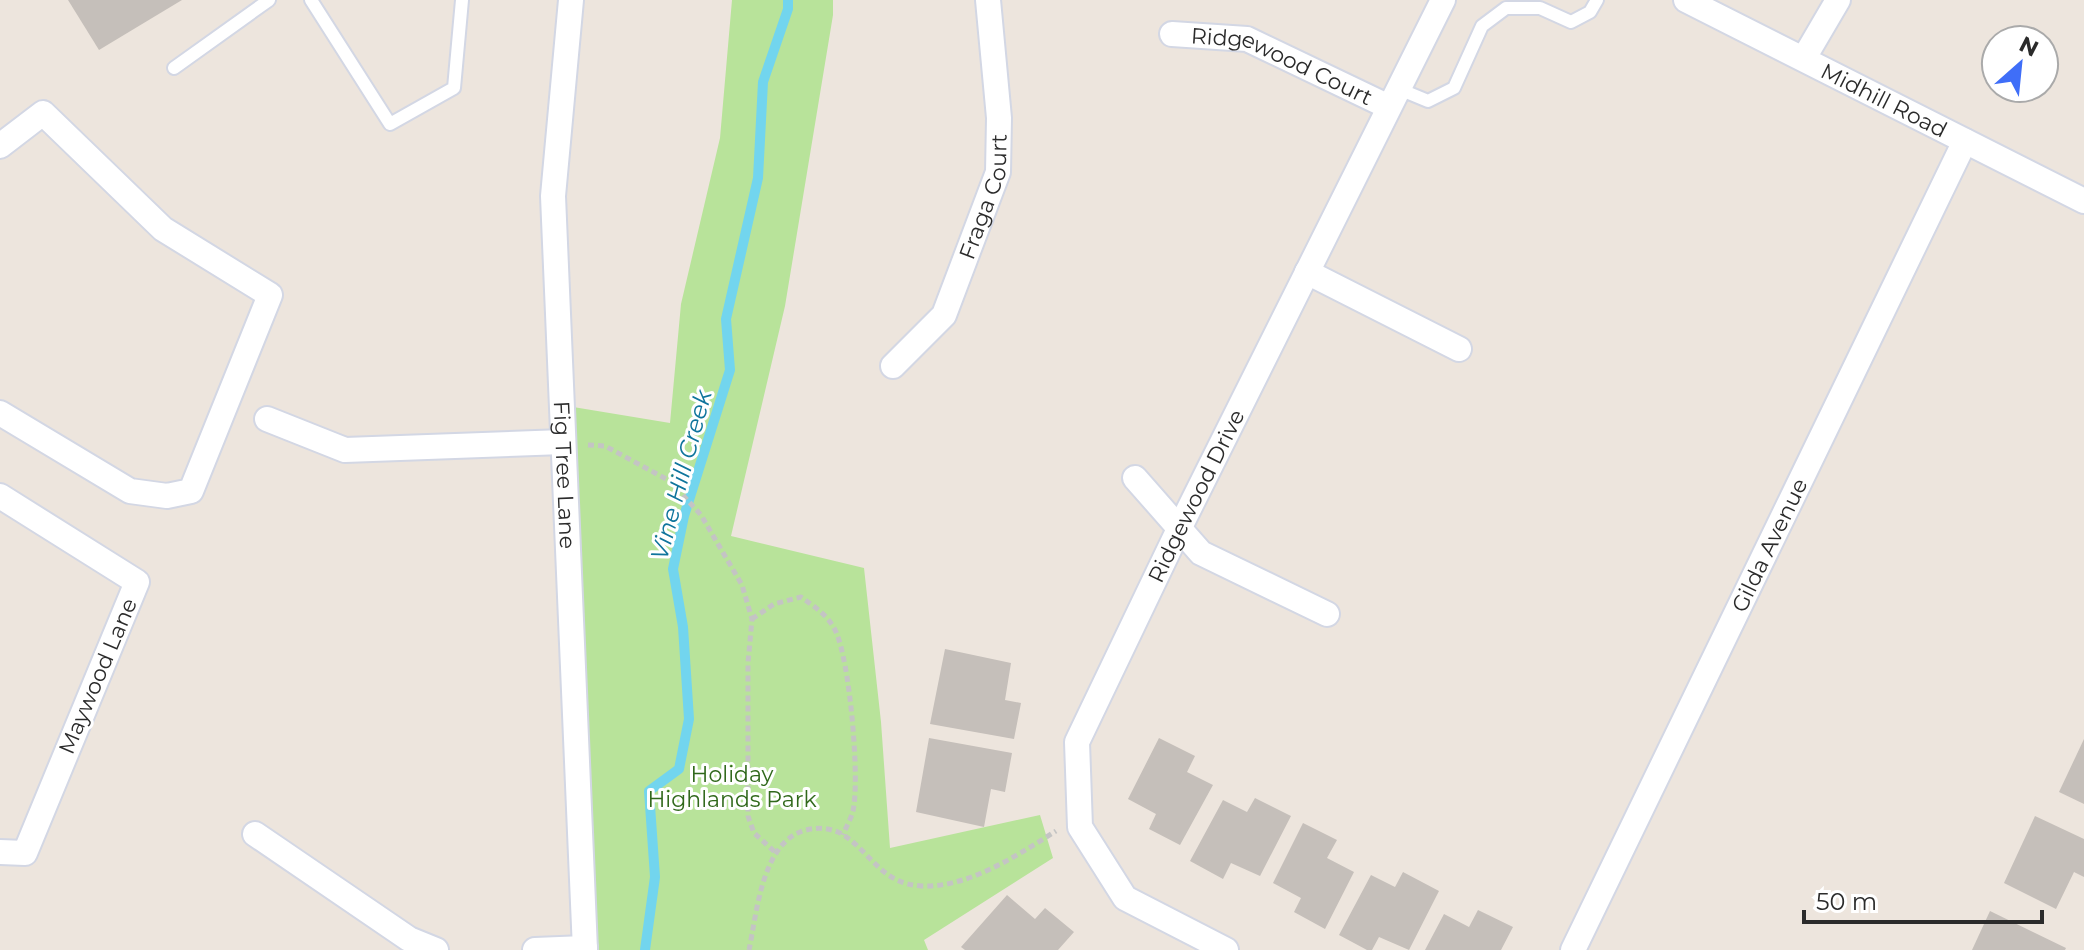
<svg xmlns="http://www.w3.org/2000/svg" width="2084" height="950" viewBox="0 0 2084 950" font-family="Montserrat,sans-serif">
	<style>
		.green { fill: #b8e39a }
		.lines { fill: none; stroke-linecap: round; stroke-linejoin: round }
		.stream { stroke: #72d5ee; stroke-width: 10 }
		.building { fill: #c5bfba }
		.lane-casing { stroke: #d3d7e4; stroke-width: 16 }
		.street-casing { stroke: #d3d7e4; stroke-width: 28 }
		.path { stroke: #c4c4c4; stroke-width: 5; stroke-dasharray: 6 4; stroke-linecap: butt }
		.lane { stroke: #fff; stroke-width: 12 }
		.street { stroke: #fff; stroke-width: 24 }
		.labels { text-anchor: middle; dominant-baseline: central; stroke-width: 6; stroke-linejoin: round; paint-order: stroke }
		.street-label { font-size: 22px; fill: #2b2b2b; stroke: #fff }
		.park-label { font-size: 22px; fill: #30681b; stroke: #fff }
		.water-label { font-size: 24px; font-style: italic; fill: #0f759c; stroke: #fff }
	</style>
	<rect width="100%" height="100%" fill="#ede5dd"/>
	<path class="green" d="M732,0h101v15l-48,291 -54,230 133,32 17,154 9,126 150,-33 13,43 -129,82 4,10h-343l-24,-545 109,18 11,-119 39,-166z"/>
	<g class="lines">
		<path class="stream" d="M645,950l10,-73 -6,-86 30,-22 10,-50 -6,-92 -10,-58 11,-53 46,-146 -4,-51 32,-141 5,-96 25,-73v-9"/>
	</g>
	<g class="building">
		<path d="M68,0h114l-83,50z"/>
		<path d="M945,649l66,14 -6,37 16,3 -7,36 -84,-15z"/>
		<path d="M929,738l83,15 -7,39 -14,-3 -7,38 -68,-15z"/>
		<path d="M1159,738l36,18 -8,16 26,13 -33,60 -31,-16 7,-15 -28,-15z"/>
		<path d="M2084,739v65l-25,-12z"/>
		<path d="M1255,798l36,18 -31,60 -29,-13 -8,16 -33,-18 33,-61 24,12z"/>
		<path d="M2035,816l49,23v38l-10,-5 -18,37 -52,-26z"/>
		<path d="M1303,823l34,17 -10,18 27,14 -29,57 -31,-17 7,-14 -28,-15z"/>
		<path d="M1403,872l36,19 -30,59 -30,-13 -7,13h-5l-28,-15 32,-60 24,12z"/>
		<path d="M1007,895l28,24 10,-11 29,24 -16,18h-93l-4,-3z"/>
		<path d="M1478,910l35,17 -12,23h-76l19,-36 25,13z"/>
		<path d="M1990,911l76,37 -1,2h-93z"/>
	</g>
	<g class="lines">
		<g class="lane-casing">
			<g id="lane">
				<path d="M311,0l79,124 64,-36 8,-88"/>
				<path d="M174,68l95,-68"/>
				<path d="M1399,89l29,12 26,-13 28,-62 24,-18h34l31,14 19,-10 7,-12"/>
			</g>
		</g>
		<g class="street-casing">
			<g id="street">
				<path id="s1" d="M571,0l-18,196 32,754"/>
				<path id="s2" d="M1686,0l398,201"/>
				<path id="s3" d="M1172,34l75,5 142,68"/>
				<path d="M1804,58l34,-58"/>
				<path d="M0,146l43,-33 120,116 107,66 -79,196 -24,5 -37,-5 -130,-78"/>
				<path d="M1307,272l152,77"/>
				<path id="s4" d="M893,366l51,-51 54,-143 1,-54 -11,-118"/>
				<path d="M267,419l78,31 218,-8"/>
				<path d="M1135,478l66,75 126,61"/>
				<path d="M0,496l137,86 -112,271 -25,-1"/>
				<path d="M255,834l154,105 27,11"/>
				<path d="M535,950l50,-2"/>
				<path id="s5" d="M1226,950l-101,-52 -45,-71 -3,-85 102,-213 264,-529"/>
				<path id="s6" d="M1573,950l392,-809"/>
			</g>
		</g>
		<g class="path">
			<path d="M588,445l17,1 65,35 31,34 41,70 10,34 -4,44v153l6,17 22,20"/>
			<path d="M752,619l22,-15 27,-7c14,10 28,19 35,35 14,31 24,147 17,179 -2,8 -7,16 -10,24"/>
			<path d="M749,950c8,-38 13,-109 57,-120 12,-3 25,-2 36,4 30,19 39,50 80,52 46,2 96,-31 134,-55"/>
		</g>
		<use href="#lane" class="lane"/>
		<use href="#street" class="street"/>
	</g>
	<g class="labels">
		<g class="street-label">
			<text stroke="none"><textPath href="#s3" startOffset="116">Ridgewood Court</textPath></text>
			<text stroke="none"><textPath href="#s2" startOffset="222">Midhill Road</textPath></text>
			<text stroke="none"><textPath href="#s4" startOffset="198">Fraga Court</textPath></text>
			<text stroke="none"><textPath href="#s1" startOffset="476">Fig Tree Lane</textPath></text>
			<text stroke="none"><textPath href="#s5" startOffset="556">Ridgewood Drive</textPath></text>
			<text stroke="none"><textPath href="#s6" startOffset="450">Gilda Avenue</textPath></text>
			<text transform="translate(98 676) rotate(-67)">Maywood Lane</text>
		</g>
		<g class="park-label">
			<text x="732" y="774">Holiday<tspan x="732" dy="25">Highlands Park</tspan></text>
		</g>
		<g class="water-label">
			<text transform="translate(681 475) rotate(-75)">Vine Hill Creek</text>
		</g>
	</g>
	<g transform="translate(2020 64) rotate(27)"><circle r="38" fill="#ffffff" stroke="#aaaaaa" stroke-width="2"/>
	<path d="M0-6L14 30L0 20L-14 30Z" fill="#3f6ef8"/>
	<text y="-12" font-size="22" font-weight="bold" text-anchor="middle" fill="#2b2b2b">N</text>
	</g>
	<path d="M1804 910v12h238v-12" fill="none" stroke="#2b2b2b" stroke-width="4"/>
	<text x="1816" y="910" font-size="24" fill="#2b2b2b" stroke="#ffffff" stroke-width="6" paint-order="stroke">50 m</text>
</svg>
